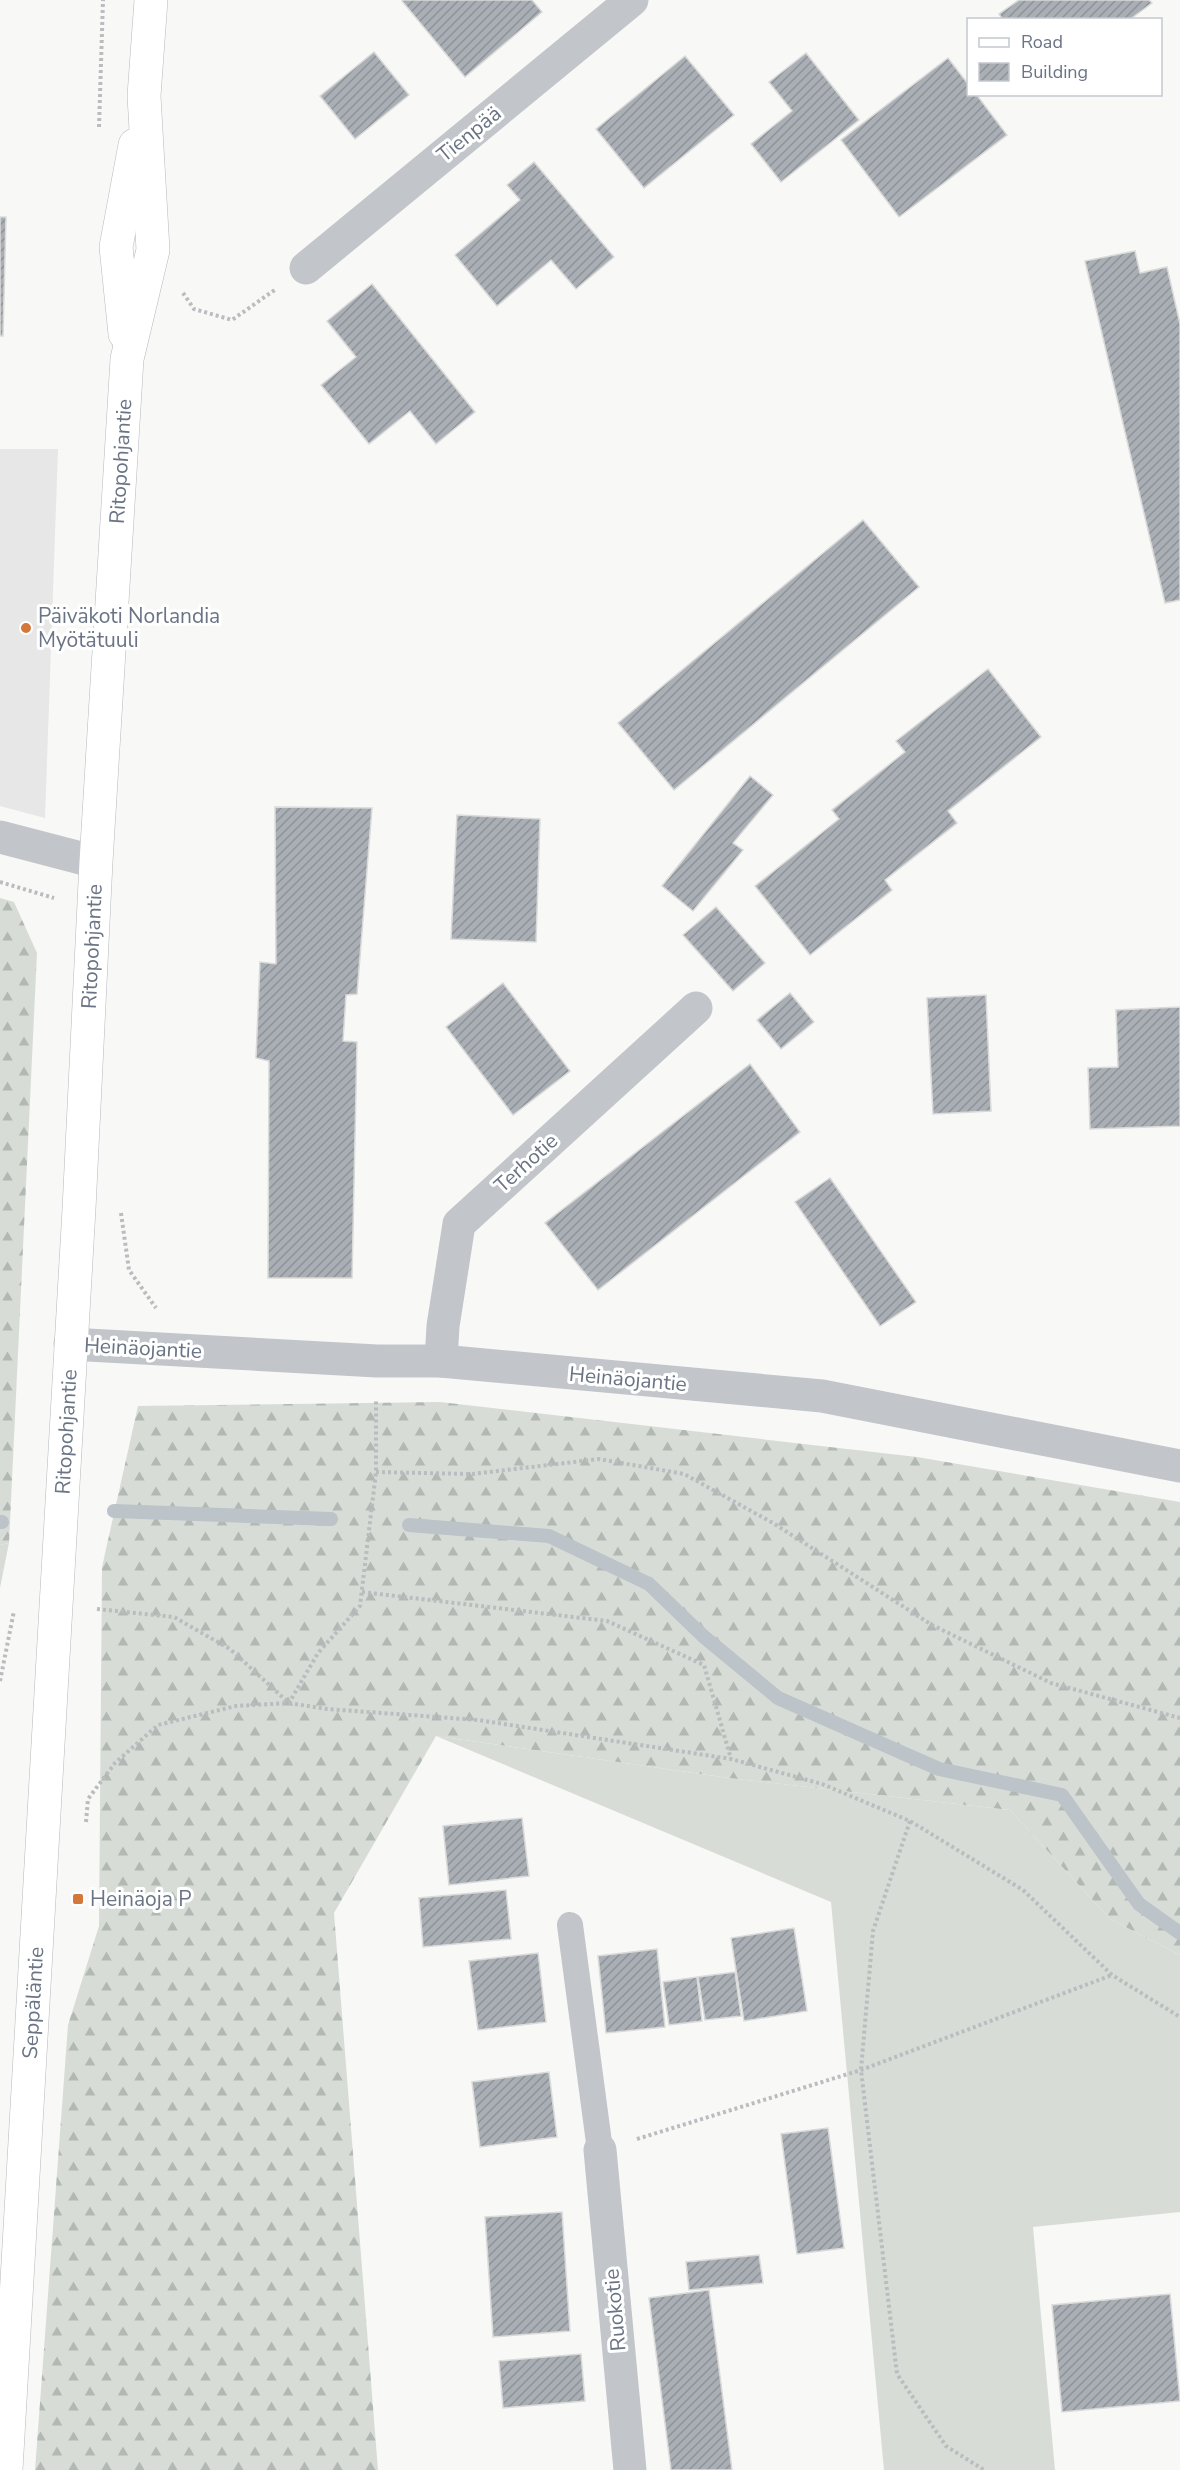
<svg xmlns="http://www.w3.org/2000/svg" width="1180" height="2470" viewBox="0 0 1180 2470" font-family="'Nunito Sans',sans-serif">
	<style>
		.built { fill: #e6e7e6 }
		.grass { fill: #d7ddd6 }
		.forest { fill: url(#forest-firs) }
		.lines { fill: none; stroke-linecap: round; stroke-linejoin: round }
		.stream { stroke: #bcc3c9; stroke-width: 14 }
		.building { fill: url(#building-hatch); stroke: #dadad8; stroke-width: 1.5 }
		.secondary-casing { stroke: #b5b8bd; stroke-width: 34 }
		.path { stroke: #babcbf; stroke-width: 4; stroke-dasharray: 3 3; stroke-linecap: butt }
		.service { stroke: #c2c5c9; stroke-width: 26 }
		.minor { stroke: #c2c5c9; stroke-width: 33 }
		.secondary { stroke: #fff; stroke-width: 33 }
		.poi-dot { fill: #d4773b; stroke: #fff; stroke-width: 2 }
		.labels { text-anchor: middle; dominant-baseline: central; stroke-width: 6; stroke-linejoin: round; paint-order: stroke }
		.street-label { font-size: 21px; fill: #6a7484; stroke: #fff }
		.poi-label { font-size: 21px; fill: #6a7484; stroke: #fff; text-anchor: start }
	</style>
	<defs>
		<pattern id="forest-firs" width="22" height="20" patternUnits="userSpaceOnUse" patternTransform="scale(1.5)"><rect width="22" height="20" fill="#d7ddd6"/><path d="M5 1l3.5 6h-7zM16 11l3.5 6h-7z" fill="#b2b8b3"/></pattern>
		<pattern id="building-hatch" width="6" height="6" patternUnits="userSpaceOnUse" patternTransform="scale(1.5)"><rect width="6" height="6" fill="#aaafb6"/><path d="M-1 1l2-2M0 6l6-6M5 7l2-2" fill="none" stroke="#8e939a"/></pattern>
	</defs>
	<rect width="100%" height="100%" fill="#f8f8f6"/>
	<path class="built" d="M0,449h58l-13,369 -45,-12z"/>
	<g class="grass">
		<path d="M9,1543l-9,45v-43z"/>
		<path d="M436,1736l293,42 281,32 100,109 70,36v257l-147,15 22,243h-171l-53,-568z"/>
	</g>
	<g class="forest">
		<path d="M0,898l14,4 23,51 -28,590 -9,2z"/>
		<path d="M440,1402l477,55 263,45v453l-70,-36 -100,-109 -281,-32 -293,-42 -102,177 44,557h-343l33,-445 31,-99 3,-359 36,-161z"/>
	</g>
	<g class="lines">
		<g class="stream">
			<path d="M114,1511l217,8"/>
			<path d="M0,1522h2"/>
			<path d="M409,1525l140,11 100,48 54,52 75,62 161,71 123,26 77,109 41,29"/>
		</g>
	</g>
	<g class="building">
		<path d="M404,0h128l10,12 -77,65 -63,-76z"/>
		<path d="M1019,0h130l3,3 -23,17h-126l-4,-6z"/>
		<path d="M374,52l35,43 -54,44 -35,-43z"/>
		<path d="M806,53l53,67 -78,62 -30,-38 41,-33 -23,-29z"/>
		<path d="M685,56l49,59 -90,73 -48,-59z"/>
		<path d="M948,58l20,26v10h8l31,41 -108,82 -58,-77z"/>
		<path d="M534,162l80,95 -38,32 -25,-29 -54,46 -42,-51 65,-55 -13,-15z"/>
		<path d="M0,217h6l-3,119h-3z"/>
		<path d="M1135,251l5,22 27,-6 13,57v276l-15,3 -80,-342z"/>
		<path d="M372,284l103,128 -39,32 -26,-33 -41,33 -48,-59 35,-28 -29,-36z"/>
		<path d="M863,520l56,67 -245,203 -56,-67z"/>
		<path d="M988,669l53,68 -93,74 9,12 -72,57 7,10 -82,65 -55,-69 84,-67 -7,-9 73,-58 -9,-11z"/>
		<path d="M750,776l23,19 -40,48 10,7 -50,61 -31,-25z"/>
		<path d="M275,807l97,1 -15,186 -11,1 -3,46 14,1 -5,236h-84l1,-217 -13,-3 4,-96 16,2z"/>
		<path d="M457,815l83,4 -4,123 -85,-3z"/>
		<path d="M716,907l49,56 -32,28 -50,-56z"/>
		<path d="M503,983l67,88 -57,44 -67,-88z"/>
		<path d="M790,993l24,29 -33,27 -24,-29z"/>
		<path d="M986,995l5,116 -58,3 -6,-116z"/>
		<path d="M1180,1007v119l-90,3 -2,-61 30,-1 -2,-57z"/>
		<path d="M750,1064l50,68 -202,158 -53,-67z"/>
		<path d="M830,1178l86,124 -36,24 -85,-124z"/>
		<path d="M522,1818l7,58 -80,9 -6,-59z"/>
		<path d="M506,1890l5,49 -88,8 -4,-49z"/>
		<path d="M794,1928l13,83 -63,10 -13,-83z"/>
		<path d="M657,1949l8,78 -59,6 -8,-77z"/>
		<path d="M538,1953l8,69 -68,8 -9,-69z"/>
		<path d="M735,1972l6,44 -36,4 -7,-43z"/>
		<path d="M697,1977l5,44 -33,4 -6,-43z"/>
		<path d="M549,2072l8,65 -77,10 -8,-65z"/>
		<path d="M828,2128l16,120 -47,6 -16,-120z"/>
		<path d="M562,2212l8,119 -77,6 -8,-120z"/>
		<path d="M759,2255l4,28 -74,7 -3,-28z"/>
		<path d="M709,2290l23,180h-61l-22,-172z"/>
		<path d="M1170,2294l10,107 -118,11 -10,-107z"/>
		<path d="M581,2354l4,47 -82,7 -4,-47z"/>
	</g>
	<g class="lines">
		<g class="secondary-casing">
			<g id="secondary">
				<path d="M125,334l-9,-87 19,-102"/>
				<path id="s1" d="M6,2470l73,-1261 17,-347 31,-503 26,-109 -9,-154 7,-96"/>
			</g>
		</g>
		<g class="path">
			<path d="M99,127l4,-127"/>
			<path d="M183,293l11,16 38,11 44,-31"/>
			<path d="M0,882l54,16"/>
			<path d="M121,1213l8,57 27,38"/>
			<path d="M376,1472l96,2 127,-15 85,15 89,49 159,102 119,58 129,35"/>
			<path d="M362,1592l245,29 97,44 27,94"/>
			<path d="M97,1609l77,8 56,32 59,54 38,6 151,11 253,39 91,25 88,37 113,69 89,85 68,42"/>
			<path d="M0,1681l14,-70"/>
			<path d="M910,1821l-37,110 -12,139 36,304 49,72 38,24"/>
			<path d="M86,1822l2,-23 27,-36 43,-38 78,-19 53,-3 29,-50 42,-47 16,-134v-72"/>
			<path d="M637,2139l224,-69 251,-95"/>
		</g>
		<path class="service" d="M570,1925l30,225"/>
		<g class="minor">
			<path d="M306,268l326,-268"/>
			<path d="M0,837l96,25"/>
			<path d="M70,1344l307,17h64l381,35 358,70"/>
			<path d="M441,1361l2,-35 16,-102 237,-216"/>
			<path d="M600,2150l30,320"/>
		</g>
		<use href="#secondary" class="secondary"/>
	</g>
	<g class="poi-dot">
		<circle cx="26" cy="628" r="6"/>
		<rect x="72" y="1893" width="12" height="12" rx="3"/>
	</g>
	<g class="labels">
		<g class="street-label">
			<text transform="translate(469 134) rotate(-39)">Tienpää</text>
			<text stroke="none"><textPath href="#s1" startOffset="2012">Ritopohjantie</textPath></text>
			<text stroke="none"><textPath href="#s1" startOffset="1526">Ritopohjantie</textPath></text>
			<text transform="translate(526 1163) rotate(-42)">Terhotie</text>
			<text transform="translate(143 1348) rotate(3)">Heinäojantie</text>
			<text transform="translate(628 1379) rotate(5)">Heinäojantie</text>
			<text stroke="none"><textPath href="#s1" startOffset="1040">Ritopohjantie</textPath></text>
			<text stroke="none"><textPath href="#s1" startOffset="468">Seppäläntie</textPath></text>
			<text transform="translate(615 2310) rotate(-95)">Ruokotie</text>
		</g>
		<g class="poi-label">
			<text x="38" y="616">Päiväkoti Norlandia<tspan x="38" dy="24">Myötätuuli</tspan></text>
			<text x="90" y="1899">Heinäoja P</text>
		</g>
	</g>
	<rect x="967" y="18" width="195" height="78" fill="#ffffff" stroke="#c3c7ce" stroke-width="1.5"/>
	<rect x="979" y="38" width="30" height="9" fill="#ffffff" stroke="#c3c7ce" stroke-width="1.5"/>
	<text x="1021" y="48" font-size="18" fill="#6a7484">Road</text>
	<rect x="979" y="63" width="30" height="18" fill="url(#building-hatch)" stroke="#c3c7ce" stroke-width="1.5"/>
	<text x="1021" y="78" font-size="18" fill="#6a7484">Building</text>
</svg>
